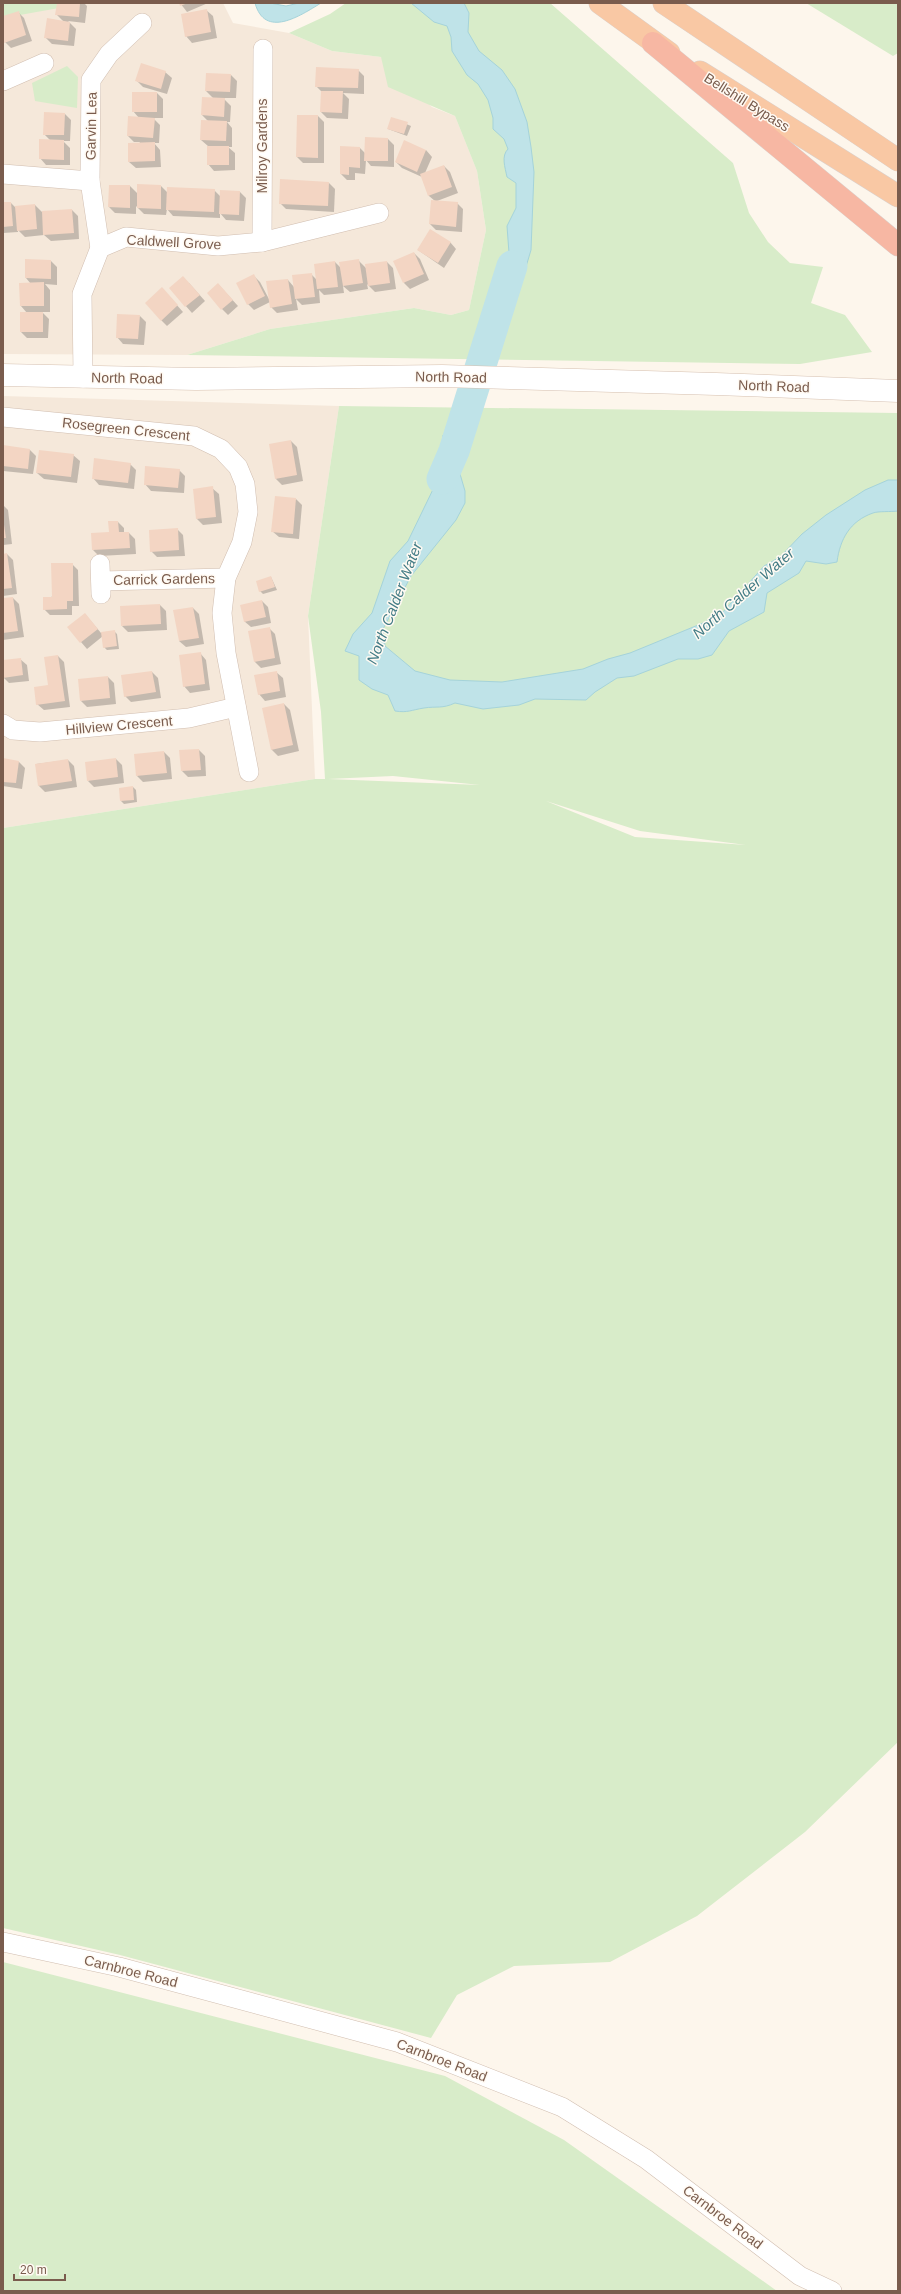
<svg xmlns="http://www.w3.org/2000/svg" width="901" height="2294" viewBox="0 0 901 2294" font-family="Arial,sans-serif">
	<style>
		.residential { fill: #f5e8da }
		.green { fill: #d8ecc9; fill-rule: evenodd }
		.water { fill: #bfe3e8; stroke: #a5d3da }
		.shadow { fill: #0003 }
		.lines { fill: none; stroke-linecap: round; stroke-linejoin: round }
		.river { stroke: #bfe3e8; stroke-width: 31 }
		.building { fill: #f3d5c3 }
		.minor-casing { stroke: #d1beb0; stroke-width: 20 }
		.secondary-casing { stroke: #d6c0b0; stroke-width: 23 }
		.trunk-casing { stroke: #dad1cd; stroke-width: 23 }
		.motorway-casing { stroke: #dad1cd; stroke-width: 23 }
		.minor { stroke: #fff; stroke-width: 19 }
		.secondary { stroke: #fff; stroke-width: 22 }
		.trunk { stroke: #f9c8a4; stroke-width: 22 }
		.motorway { stroke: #f7b7a3; stroke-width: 22 }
		.labels { text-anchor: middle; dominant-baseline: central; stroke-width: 3; stroke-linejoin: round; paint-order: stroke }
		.street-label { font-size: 14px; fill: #7a5c4d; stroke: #fffaf3 }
		.water-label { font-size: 15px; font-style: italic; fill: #437c86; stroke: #fffaf3 }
	</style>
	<rect width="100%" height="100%" fill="#fdf6ec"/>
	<g class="residential">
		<path d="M3,3h220l10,20 56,10 43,18 49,6 51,50 23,9 22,55 9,59 -17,80 -18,5 -37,-7 -144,21 -83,26 -184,-1z"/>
		<path d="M3,396l336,10 -31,210 7,163 -312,49z"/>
	</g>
	<g class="green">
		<path d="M3,3h84l-84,15z"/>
		<path d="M346,3h204l183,160 16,50 19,29 22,21 33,4 -12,36 34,12 27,37 -72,12 -613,-9 83,-26 144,-21 37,7 18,-5 17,-80 -9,-59 -22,-55 -67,-29 -7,-30 -49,-6 -43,-18 41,-19z"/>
		<path d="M806,3h92v50l-5,3z"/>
		<path d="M67,66l11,11 -1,31 -42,-7 -3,-18z"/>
		<path d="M339,406l559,7v1329l-93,90 -108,84 -87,46 -96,4 -57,29 -26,43 -311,-83 -117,-27v-1100l312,-49h10l-4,-67 -13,-96zM393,776l87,9 -152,-6zM546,801l94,30 106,14 -111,-8z"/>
		<path d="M3,1962l442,114 119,64 213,151h-774z"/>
	</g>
	<g class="water">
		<path d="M255,3h15l16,3 13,-3h22c-21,13 -56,36 -66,0z"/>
		<path d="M411,3h53l5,10 -1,19 11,19 23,19 13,19 12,33 4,25 3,25 -3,78 -9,30 -10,10 -5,9 -1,10 -12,-6 7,-31 8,-19 -2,-27 9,-18v-25l-9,-6c-2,-10 -6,-21 1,-28l-4,-10 -11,-10v-11l-5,-18 -10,-16 -11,-9 -15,-24 -1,-14 -4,-11 -13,-4z"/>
		<path d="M443,435l21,6 -6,26 7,24v12l-9,17 -45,56 -28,53 2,17 30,25 35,9 52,2 81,-13 25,-10 22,-6 73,-30 20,-11 41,-46 16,-9 22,-23 24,-19 39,-25 23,-10h10v31c-7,1 -20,0 -25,2 -23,8 -33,26 -36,49l-11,2 -20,-3 -7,12 -32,20 -3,19 -35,19 -17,24 -14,4h-20l-44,17 -17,2 -22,14 -9,8 -51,-1 -16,6 -36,4 -28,-6c-13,6 -18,3 -31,5 -13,2 -16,5 -29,3l-7,-16 -16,-6 -13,-9v-24l-14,-5 8,-17 19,-21 18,-52 18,-20 32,-66z"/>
	</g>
	<g class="shadow">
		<path d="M58,3h26l3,3 -2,17 -17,-2 8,8 -2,17 -22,-2 -7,-7 19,-15 -8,-8z"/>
		<path d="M180,3h28l-21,9z"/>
		<path d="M206,10l7,6 4,22 -25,5 -6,-7z"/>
		<path d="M18,12l6,6 8,23 -21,7 -8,-8v-23z"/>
		<path d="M358,70l6,6v18l-21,-1 6,6 -1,20 -21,-1 -6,-6 1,-20 -6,-6z"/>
		<path d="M165,72l7,6 -5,16 -24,-7 -6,-6z"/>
		<path d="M231,75l6,6 -1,17h-13l8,8 -1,16h-3l5,6v19h-4l7,6v17l-21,1 -6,-7v-18l-7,-6 7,-19 -6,-6 12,-16 -8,-8z"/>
		<path d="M157,93l6,6v19h-10l7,7 -1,18h-5l6,7 1,17 -25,1 -7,-6 11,-20h-6l-6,-6 11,-18 -6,-7z"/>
		<path d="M65,114l6,6 -1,21h-7l7,7v17h-24l-6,-7 11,-17 -7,-7z"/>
		<path d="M298,116h20l6,6v41h-21l-6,-6z"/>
		<path d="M392,118l19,8 -4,10 -19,-7z"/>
		<path d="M366,138l22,1 6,6v22l-23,-1 -5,-6 -1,14 -10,-1v7h-8l-6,-6 19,-26 6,6z"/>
		<path d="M426,150l6,7 -7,16 19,-7 6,6 8,21 -21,8 20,2 6,6 -1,23 -26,-2 -6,-6 5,-23 -6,-5 -7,-19 -20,-9 -6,-6z"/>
		<path d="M329,183l6,6 -1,23 -48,-3 -6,-6z"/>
		<path d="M138,185l23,1 7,7 46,-3 7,7 19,-5 6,6 -2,23 -18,-1 -6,-7v5l-47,-2 -6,-7 -1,6 -22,-1 -8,-8v8l-21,-1 -6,-6 1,-21h20l8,8z"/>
		<path d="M3,203h8l6,6 18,-4 7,7 30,-2 6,6 1,23 -28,2 -7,-6 -19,2 -7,-7v2l-15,1z"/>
		<path d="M450,242l6,7 -12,19 -26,-18z"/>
		<path d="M414,253l6,6 9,21 -19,9 -6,-6z"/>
		<path d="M358,260l9,9 20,-7 6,6 3,21 -21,3 -8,-8 1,5 -18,3 -7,-6 1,7 -20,2 -5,-5 1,13 -18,2 -6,-6 2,11 -21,3 -6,-6 -1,-5 -16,8 -6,-6 6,-28 6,6 10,19 18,-21 6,7 17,-13 6,6 18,-18 6,6z"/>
		<path d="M26,261h25l6,6v18l-12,-1 5,6v22h-8l7,7 -1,19h-21l-6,-6 6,-19 -6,-7 -1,-22h11l-5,-6z"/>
		<path d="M189,283l16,18 -13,12 -22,-25z"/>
		<path d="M218,284l20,22 -10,9 -6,-6z"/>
		<path d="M168,295l15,17 -16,14 -6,-6z"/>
		<path d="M140,316l6,6 -2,23 -21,-1 -6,-7z"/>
		<path d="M291,441l6,6 6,34 -21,4 -6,-6z"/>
		<path d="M3,446l27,4 6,6 -3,18 -30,-3z"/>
		<path d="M73,455l7,6 -3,22 -33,-4 -7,-6z"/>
		<path d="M130,464l6,6 -2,19 -35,-4 -6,-7z"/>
		<path d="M179,470l6,6 -1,17 -33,-2 -6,-7z"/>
		<path d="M212,488l7,6 3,29 -19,2 -6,-6z"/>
		<path d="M296,499l6,6 -3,34 -20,-2 -7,-6z"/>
		<path d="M3,505l5,5 4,34 -9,1z"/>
		<path d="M118,522l6,6v5h5l6,6 1,15 -37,2 -6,-6 17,-17z"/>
		<path d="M177,529l6,6 2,21 -28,1 -6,-6z"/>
		<path d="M7,554l6,6 4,34 -14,2v-41z"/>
		<path d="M72,564l6,6 1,36h-7v9h-22l-6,-6z"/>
		<path d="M271,577l6,13 -14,4 -3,-3z"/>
		<path d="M13,598l6,6 5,33 -21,3v-41z"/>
		<path d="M262,601l6,6 3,16 -20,4 -7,-6z"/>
		<path d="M160,605l6,6 1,19 -39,2 -6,-6z"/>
		<path d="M193,608l6,6 5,30 -18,3 -7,-6z"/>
		<path d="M85,614l16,19 13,-2 3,3 2,15 -12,1 -3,-3 -1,-11 -16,13 -6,-7 -12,-15z"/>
		<path d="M269,628l6,6 6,30 -20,4 -6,-6 -6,-30z"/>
		<path d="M200,653l6,7 4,30 -20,3 -6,-7z"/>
		<path d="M58,656l6,6 6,45 -26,3 -7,-6 12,-18z"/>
		<path d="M20,659l7,6 2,16 -20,2 -6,-6v-16z"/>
		<path d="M152,672l6,6 3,20 -30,4 -6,-6z"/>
		<path d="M276,672l7,6 3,19 -21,4 -6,-7z"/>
		<path d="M108,677l6,6 2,21 -29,3 -6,-6z"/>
		<path d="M284,704l6,6 9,41 -21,5 -7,-7z"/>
		<path d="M199,750l6,6 1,20 -18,1 -6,-6z"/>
		<path d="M164,752l6,6 2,21 -29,3 -6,-6z"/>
		<path d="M3,759l16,3 6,6 -3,21 -19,-3z"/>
		<path d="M116,759l6,6 2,18 -30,4 -6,-6z"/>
		<path d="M68,760l6,6 3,21 -32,5 -6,-6 -3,-22z"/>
		<path d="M133,787l3,3 1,12 -13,2 -3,-3z"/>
	</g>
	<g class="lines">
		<path class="river" d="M442,479l12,-28 58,-185"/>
	</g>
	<g class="building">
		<path d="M57,3h23l-1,14 -24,-2z"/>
		<path d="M179,3h9l-8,3z"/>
		<path d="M207,9l4,23 -26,5 -4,-23z"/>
		<path d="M19,11l7,24 -22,8 -1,-27z"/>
		<path d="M47,18l23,4 -2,19 -24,-3z"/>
		<path d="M141,63l25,8 -5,18 -26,-8z"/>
		<path d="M316,67l43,2 -1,19 -43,-1z"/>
		<path d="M206,73l25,1 -1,18 -25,-1z"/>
		<path d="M321,91h22l-1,22 -22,-1z"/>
		<rect x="132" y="92" width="25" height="20"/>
		<path d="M202,97l23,1 -1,19 -23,-2z"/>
		<path d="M44,112l21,1 -1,22h-21z"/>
		<path d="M297,115h21v43l-22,-1z"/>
		<path d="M128,116l27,2 -2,20 -26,-2z"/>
		<path d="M391,117l17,5 -4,12 -17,-5z"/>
		<path d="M201,120l26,1 -1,20 -26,-1z"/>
		<path d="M365,137l23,1v23h-24z"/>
		<path d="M39,139l25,1v20l-25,-1z"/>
		<path d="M404,140l22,10 -9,22 -22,-10z"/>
		<path d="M155,142v19l-27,1v-19z"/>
		<rect x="207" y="146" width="22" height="19"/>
		<path d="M340,146l20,1v21l-11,-1v8l-9,-1z"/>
		<path d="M444,165l8,22 -24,9 -8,-22z"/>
		<path d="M280,179l49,3 -1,24 -49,-2z"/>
		<path d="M137,184l24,1v24l-24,-1z"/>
		<path d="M109,185h21v23l-22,-1z"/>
		<path d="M167,187l48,2 -1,23 -48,-2z"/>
		<path d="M220,190l20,1 -1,24 -20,-1z"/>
		<path d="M431,200l27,2 -2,25 -27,-3z"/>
		<path d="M3,202h8l2,24 -10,1z"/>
		<path d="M35,204l2,25 -20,2 -2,-25z"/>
		<path d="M72,209l2,24 -31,2 -1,-24z"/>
		<path d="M430,229l21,13 -13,21 -21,-13z"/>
		<path d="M414,252l10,22 -21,9 -10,-22z"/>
		<path d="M25,259l26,1v19l-26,-1z"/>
		<path d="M359,259l4,24 -20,3 -4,-24z"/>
		<path d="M335,261l3,26 -21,2 -3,-25z"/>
		<path d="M387,261l3,22 -22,3 -3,-22z"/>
		<path d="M312,273l3,24 -20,2 -3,-24z"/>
		<path d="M254,274l11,22 -18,9 -11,-22z"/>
		<path d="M183,276l17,19 -15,12 -16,-19z"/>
		<path d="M288,279l4,25 -22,4 -4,-27z"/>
		<path d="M44,282v24h-24l-1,-23z"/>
		<path d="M218,283l15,17 -12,10 -14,-17z"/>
		<path d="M162,287l16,18 -17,16 -16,-18z"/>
		<rect x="20" y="312" width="23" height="20"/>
		<path d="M117,314l23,1 -2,24 -22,-1z"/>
		<path d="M291,440l6,35 -22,4 -6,-35z"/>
		<path d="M3,445l27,4 -2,20 -25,-3z"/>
		<path d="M39,450l35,4 -3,23 -35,-4z"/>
		<path d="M94,458l37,5 -3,20 -36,-4z"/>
		<path d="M145,466l35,3 -2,19 -34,-3z"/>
		<path d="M213,486l3,31 -20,2 -3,-30z"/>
		<path d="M275,496l21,2 -3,36 -22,-2z"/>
		<path d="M3,518l3,20h-3z"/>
		<path d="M108,521h10l1,11h10l1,16 -38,2 -1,-17 18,-1z"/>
		<path d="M178,528l1,22 -29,2 -1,-22z"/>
		<path d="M7,553l5,35 -9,1v-35z"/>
		<path d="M51,563h22v38h-6v8l-24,1v-13h9z"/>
		<path d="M271,576l4,11 -16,5 -3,-11z"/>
		<path d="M13,597l5,34 -15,2v-35z"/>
		<path d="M262,600l4,17 -22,5 -4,-17z"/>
		<path d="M160,604l1,20 -40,2 -1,-20z"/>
		<path d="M193,607l6,31 -20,3 -6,-31z"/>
		<path d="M85,613l13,16 -18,14 -13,-16z"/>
		<path d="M270,627l5,31 -21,4 -6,-31z"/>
		<path d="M115,630l2,16 -14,2 -2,-16z"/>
		<path d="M201,652l4,32 -22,3 -4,-32z"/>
		<path d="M58,655l7,46 -29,4 -2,-18 14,-2 -4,-28z"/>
		<path d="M21,658l2,17 -20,3v-18z"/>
		<path d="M152,671l4,21 -32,5 -3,-22z"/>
		<path d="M277,671l3,20 -22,4 -4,-20z"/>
		<path d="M108,676l2,22 -30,3 -2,-22z"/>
		<path d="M284,703l9,42 -22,5 -9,-42z"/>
		<path d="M199,749l2,21 -20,1 -2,-21z"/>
		<path d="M164,751l3,22 -31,3 -2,-22z"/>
		<path d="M3,758l16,3 -3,22 -13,-1z"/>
		<path d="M116,758l2,19 -31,4 -2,-19z"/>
		<path d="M68,759l4,22 -34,5 -3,-22z"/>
		<path d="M133,786l1,14 -14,1 -1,-13z"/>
	</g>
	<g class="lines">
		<g class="minor-casing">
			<g id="minor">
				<path d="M3,81l41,-18"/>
				<path d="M3,174l87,7"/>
				<path d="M262,242l1,-193"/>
				<path d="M100,248l-10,-67 1,-101 18,-26 33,-31"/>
				<path d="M83,378l-1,-84 18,-46 26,-11 92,9 44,-4 117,-29"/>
				<path d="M3,417l191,19 27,13 17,18 7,17 3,28 -6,30 -16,36 -4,35 4,40 23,119"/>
				<path d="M100,564l1,30"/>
				<path d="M101,581l125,-3"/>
				<path d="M3,724l10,6 27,2 149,-14 47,-11"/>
				<path d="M3,1942l116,25 278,75 165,65 84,52 154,117 32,15"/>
			</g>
		</g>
		<g class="secondary-casing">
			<path id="secondary" d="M3,375l193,4 246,-3 274,8 182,7"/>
		</g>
		<g class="trunk-casing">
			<g id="trunk">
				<path d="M600,3l69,50"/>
				<path d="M664,3l234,157"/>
				<path d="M700,72l198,124"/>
			</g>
		</g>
		<g class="motorway-casing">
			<path id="motorway" d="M653,43l245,202"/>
		</g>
		<use href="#minor" class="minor"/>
		<use href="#secondary" class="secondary"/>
		<use href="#trunk" class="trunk"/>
		<use href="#motorway" class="motorway"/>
	</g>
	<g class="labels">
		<g class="street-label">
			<text transform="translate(747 102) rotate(32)">Bellshill Bypass</text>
			<text transform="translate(91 126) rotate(-89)">Garvin Lea</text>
			<text transform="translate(262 146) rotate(-90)">Milroy Gardens</text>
			<text transform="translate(174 242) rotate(3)">Caldwell Grove</text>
			<text transform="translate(451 377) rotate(1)">North Road</text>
			<text transform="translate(127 378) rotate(1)">North Road</text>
			<text transform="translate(774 386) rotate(2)">North Road</text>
			<text transform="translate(126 429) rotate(6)">Rosegreen Crescent</text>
			<text transform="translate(164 579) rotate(-1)">Carrick Gardens</text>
			<text transform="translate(119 725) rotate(-5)">Hillview Crescent</text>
			<text transform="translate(131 1971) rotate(14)">Carnbroe Road</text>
			<text transform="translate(442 2060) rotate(21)">Carnbroe Road</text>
			<text transform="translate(723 2217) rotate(37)">Carnbroe Road</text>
		</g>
		<g class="water-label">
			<text transform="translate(743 593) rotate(-41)">North Calder Water</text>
			<text transform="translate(394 603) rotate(-69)">North Calder Water</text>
		</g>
	</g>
	<rect width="901" height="2294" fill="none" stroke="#7a5c4d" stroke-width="8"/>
	<path d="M14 2274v6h51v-6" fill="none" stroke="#7a5c4d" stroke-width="2"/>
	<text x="20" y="2274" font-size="12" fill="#7a5c4d" stroke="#fffaf3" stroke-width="3" paint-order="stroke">20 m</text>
</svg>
